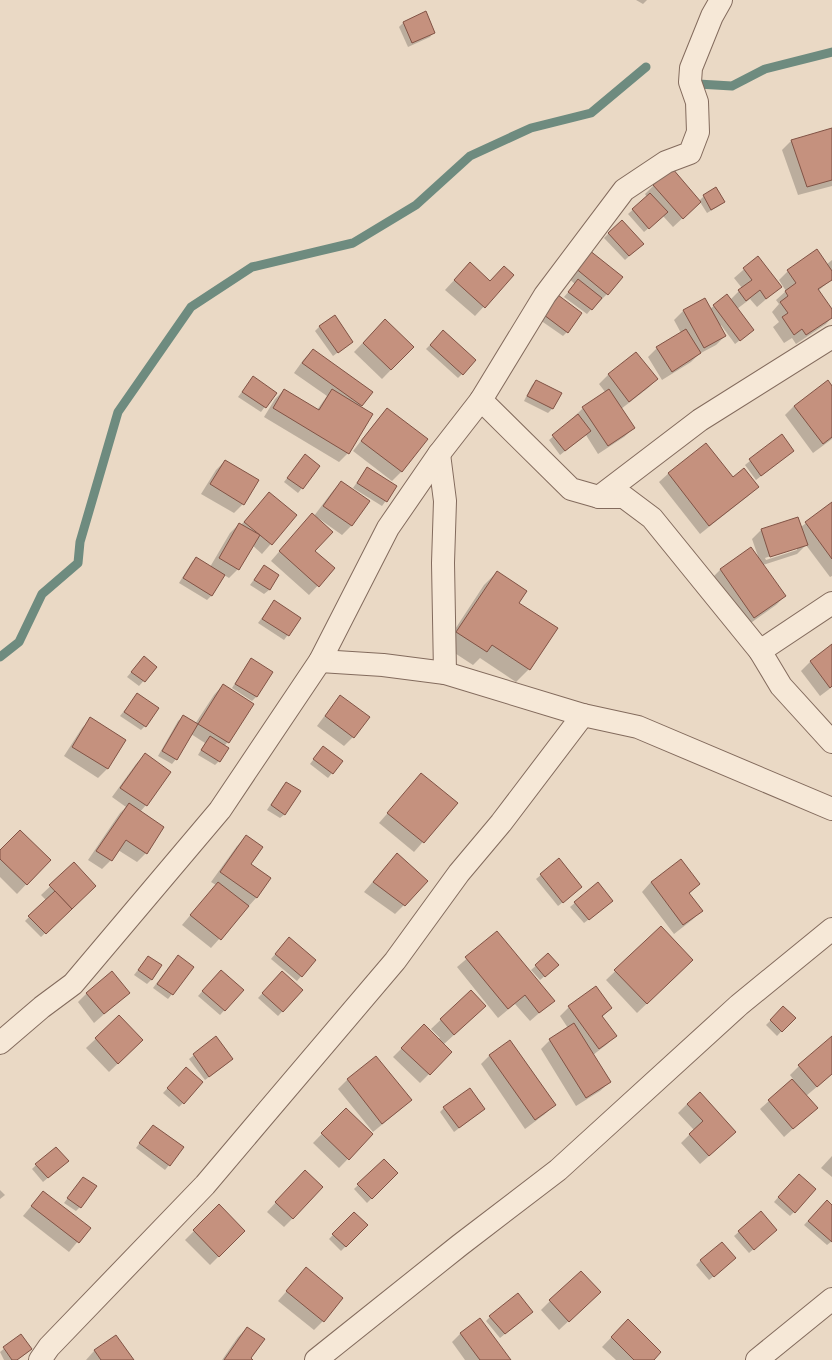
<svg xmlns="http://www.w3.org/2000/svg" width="832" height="1360" viewBox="0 0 832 1360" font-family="Spectral,serif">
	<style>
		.shadow { fill: #0003; fill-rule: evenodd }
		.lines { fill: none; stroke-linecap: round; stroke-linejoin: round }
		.stream { stroke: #6e8b7f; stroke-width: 9 }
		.building { fill: #c5917e; stroke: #815345 }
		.street-casing { stroke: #836b5d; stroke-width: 24 }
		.street { stroke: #f6e8d7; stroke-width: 22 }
	</style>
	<rect width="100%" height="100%" fill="#ead9c5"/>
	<g class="shadow">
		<path d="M636,0h11l-4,4z"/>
		<path d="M425,13l9,19 -4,5 -22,10 -9,-20 4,-4z"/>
		<path d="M832,129v57l-34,9 -16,-45 9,-9z"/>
		<path d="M654,185l45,16 5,-5 19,6 -4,4 -12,7 -7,-11 -27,25 -10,-11 -19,16 -16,-18 19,-17 -2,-3z"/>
		<path d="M609,233l29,15 -13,12 -21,-22z"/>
		<path d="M758,257l23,29 -24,21 -7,-8 -13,10 11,25 -13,10 -14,-19 -2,1 6,10 -9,9 -17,9 -8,8 -29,18 -14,-23 9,-9 24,-15 -7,-13 9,-9 27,-2 16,-13 4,4 12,-12 -8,-10z"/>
		<path d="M580,260l27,34 -9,9 -1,-1 -10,12 -23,-17 11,-13 -9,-8z"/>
		<path d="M832,260v19l-14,12 14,19v7l-6,7 -30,20 -4,-6 -8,5 -11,-16 6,-5 -7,-10 7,-8 -3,-4 10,-9 -7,-11 9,-9 38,-6z"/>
		<path d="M470,263l20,18 23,-6 -38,41 -30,-26z"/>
		<path d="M554,301l13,31 -4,4 -23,-16z"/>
		<path d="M320,326l32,16 -19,14 -18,-25z"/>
		<path d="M376,329l37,18 -31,32 -28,-27z"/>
		<path d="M439,336l23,38 -4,4 -32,-29z"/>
		<path d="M313,350l59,42 -12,15 -12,46 -9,9 -75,-45 11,-18 9,-9 33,20 10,-14 -33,-23 10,-14z"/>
		<path d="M636,353l21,26 -9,9 -27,21 13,19 -10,9 -26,17 -12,-19 -26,20 -11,-15 25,-21v-2l9,-9 23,-15 -7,-9 9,-9z"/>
		<path d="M253,377l22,16 -14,19 -23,-15z"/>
		<path d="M536,381l24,12 -8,16 -4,4 -24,-12 8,-16z"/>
		<path d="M832,384v55l-19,14 -28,-38 9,-9z"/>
		<path d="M387,410l39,29 -25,33 -9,9 -39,-30 25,-32z"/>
		<path d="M781,436l7,19 -32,25 -11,-15z"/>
		<path d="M305,455l-3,33 -4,5 -14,-11z"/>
		<path d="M225,461l18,43 -9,9 -33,-19 15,-24z"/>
		<path d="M367,468l29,19 -14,19 -29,-18z"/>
		<path d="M669,473l64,5 24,9 -9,9 -48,38 -41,-52z"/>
		<path d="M341,482l27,20 -17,24 -9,9 -24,-17v1l-4,32 20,17 -25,27 -38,-34 32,-37 11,-8 18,-24z"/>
		<path d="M269,494l27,21 -34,39 -10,-9 -14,24 -9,9 -5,-3 -12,20 -5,5 -28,-17 13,-21 4,-4 14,9 20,-34 9,-9 2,1z"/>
		<path d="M832,503v73l-2,1 -24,-32 -9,9 -34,11 22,31 -9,9 -31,22 -34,-48 9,-9 31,-22 8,11 -7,-20 9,-9 40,-3zM797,547v3l-31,10 -1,-2z"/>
		<path d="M264,566l14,9 -9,15 -5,4 -14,-9z"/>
		<path d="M497,572l21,31 11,66 -13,13 -36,-24 -7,7 -29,-19 40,-61z"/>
		<path d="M274,602l26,16 -16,22 -26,-17z"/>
		<path d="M832,645v42l-12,9 -19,-25 9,-9z"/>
		<path d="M251,659l6,37 -5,5 -20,-13 15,-24z"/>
		<path d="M140,662l16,5 -17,19 -12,-9z"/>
		<path d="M223,685l29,19 -24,38 -4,4 -5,15 -4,4 -17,-10 7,-12 -14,-9 -15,25 -4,5 -14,-8 20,-35 5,-4 12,7 19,-29z"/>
		<path d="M137,695l8,31 -4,4 -21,-14z"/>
		<path d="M341,697l12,40 -9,9 -27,-20 15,-20z"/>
		<path d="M91,719l34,21 -18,29 -9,9 -34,-22 18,-28z"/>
		<path d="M319,752l13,21 -4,5 -18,-14z"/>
		<path d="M145,755l1,50 -6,7 23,16 -17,25 -9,9 -19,-12 -7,10 -9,9 -14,-9 32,-47 6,-6 -14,-10 24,-33z"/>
		<path d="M421,775l35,29 -42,48 -35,-29z"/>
		<path d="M286,783l-1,31 -5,4 -13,-8 15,-23z"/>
		<path d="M246,837l4,28 20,13 -14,20 -45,50 -29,-23 34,-40 -5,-3 26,-36z"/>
		<path d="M0,852l49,8 -32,34 -17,-17z"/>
		<path d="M559,860l17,32 -18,14 -22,-27z"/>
		<path d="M74,864l-12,53 -21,20 -16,-16 21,-21 -5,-5z"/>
		<path d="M388,864l16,41 -9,9 -31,-22z"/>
		<path d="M651,882l48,2 -10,10 12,17 -9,9 -18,14 -32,-42z"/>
		<path d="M597,884l10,21 -23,18 -14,-16z"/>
		<path d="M661,927l22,42 -46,44 -31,-33z"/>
		<path d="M497,933l56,68 -23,20 -15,-17 -17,14 -41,-51z"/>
		<path d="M285,942l30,18 -18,21 -26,-22z"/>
		<path d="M548,955l5,14 -13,11 -9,-10z"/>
		<path d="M148,957l4,22 -5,5 -13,-9z"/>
		<path d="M174,960l-2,34 -4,5 -15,-11z"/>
		<path d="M282,972l20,18 -24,26 -20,-18z"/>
		<path d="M217,975l26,15 -23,25 -22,-19z"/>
		<path d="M596,988l15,20 -9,9 13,19 -9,9 -13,10 17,27 -10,9 -24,15 -35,-57 9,-9 18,-12 -8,-12 9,-9z"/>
		<path d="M471,991l5,24 -32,29 7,8 -31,31 -27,-26 31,-31 14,13 2,-1 -9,-9z"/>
		<path d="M87,993h41l-34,30 -16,-21z"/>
		<path d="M783,1008l11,10 -17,18 -11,-11z"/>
		<path d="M119,1017l14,32 -24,23 -23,-24z"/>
		<path d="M216,1038l12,25 -23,17 -16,-21z"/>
		<path d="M832,1038v36l-26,22 10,12 -32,29 -24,-28 33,-30 -3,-4 9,-9z"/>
		<path d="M490,1055l64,50 -9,9 -20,15 -44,-65z"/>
		<path d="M376,1057l34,43 -9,9 -28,23 -35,-43 9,-9z"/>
		<path d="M182,1073l1,30 -4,4 -16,-14z"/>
		<path d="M687,1104l39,37 -26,23 -19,-21 13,-13 -16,-17z"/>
		<path d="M444,1108l40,1 -30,23 -14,-20z"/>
		<path d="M346,1109l26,25 -33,34 -26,-25z"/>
		<path d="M149,1130l20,35 -4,5 -29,-22z"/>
		<path d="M832,1156v21l-11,-9z"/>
		<path d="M384,1160l13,13 -30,30 -13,-14z"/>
		<path d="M36,1165h27l-20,17 -11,-13z"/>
		<path d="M83,1178l-3,29 -4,4 -12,-8z"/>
		<path d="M794,1179v33l-4,4 -16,-14z"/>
		<path d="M296,1180l-3,38 -9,9 -17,-15z"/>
		<path d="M0,1190l5,5 -5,4z"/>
		<path d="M43,1192l46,36 -20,24 -46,-36z"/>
		<path d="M219,1206l25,25 -34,34 -25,-25z"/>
		<path d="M822,1206h10v35l-5,4 -23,-20z"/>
		<path d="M354,1213l13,12 -26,26 -12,-12z"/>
		<path d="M761,1213l11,21 -23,19 -15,-17z"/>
		<path d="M701,1260l29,3 -21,17 -13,-15z"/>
		<path d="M306,1269l17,52 -9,9 -36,-29z"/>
		<path d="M550,1301h40l-31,29 -18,-20z"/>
		<path d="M527,1316l-27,22 -14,-17 4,-4z"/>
		<path d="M628,1320l24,40h-36l-14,-13z"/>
		<path d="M247,1328l2,31 2,1h-29l16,-23z"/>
		<path d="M461,1333l49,27h-45l-13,-18z"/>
		<path d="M21,1335l6,18 -10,7h-13l-4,-8z"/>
		<path d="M115,1336l18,24h-47l8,-9z"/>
	</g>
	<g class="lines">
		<g class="stream">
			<path d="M698,84l34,2 33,-17 67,-17"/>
			<path d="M0,657l19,-15 23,-48 36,-31 2,-21 38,-130 73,-105 61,-40 101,-24 63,-38 54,-49 61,-28 60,-15 55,-46"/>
		</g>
	</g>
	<g class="building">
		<path d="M426,11l9,22 -23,10 -9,-21z"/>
		<path d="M832,128v52l-25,7 -16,-47z"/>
		<path d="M672,168l29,34 -18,17 -30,-34z"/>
		<path d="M716,187l9,15 -14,8 -8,-15z"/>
		<path d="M650,193l18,19 -19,17 -17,-20z"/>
		<path d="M622,220l22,24 -15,12 -21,-23z"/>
		<path d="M817,249l15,22v9l-14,9 14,20v9l-26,17 -4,-6 -8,6 -12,-18 6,-4 -8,-11 8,-6 -3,-5 11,-8 -9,-13z"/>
		<path d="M589,250l34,27 -15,18 -34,-28z"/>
		<path d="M758,256l24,31 -16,12 -6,-9 -14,11 -8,-11 14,-10 -9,-12z"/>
		<path d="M470,262l20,19 14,-15 10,9 -29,33 -31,-28z"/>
		<path d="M578,279l24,19 -10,12 -24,-18z"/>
		<path d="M727,294l27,36 -14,11 -27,-36z"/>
		<path d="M558,295l24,18 -14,20 -24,-18z"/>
		<path d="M705,298l21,38 -22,12 -21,-38z"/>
		<path d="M335,315l18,27 -15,11 -19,-27z"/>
		<path d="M385,319l29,28 -23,23 -28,-27z"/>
		<path d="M686,329l15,24 -29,19 -16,-25z"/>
		<path d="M443,330l33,30 -13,15 -33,-30z"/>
		<path d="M313,349l60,43 -11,14 -60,-43z"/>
		<path d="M636,352l22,27 -29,23 -21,-28z"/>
		<path d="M253,376l24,17 -11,15 -24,-16z"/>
		<path d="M536,380l26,13 -9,16 -26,-13z"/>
		<path d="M828,380l4,6v51l-9,7 -29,-38z"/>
		<path d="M284,389l35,21 13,-21 41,25 -24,40 -76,-46z"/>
		<path d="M609,389l26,39 -27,18 -26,-39z"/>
		<path d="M387,408l41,31 -26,33 -41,-31z"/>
		<path d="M578,414l13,17 -26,20 -13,-16z"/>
		<path d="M782,434l12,17 -33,25 -12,-17z"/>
		<path d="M706,443l27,34 11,-9 15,19 -50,39 -41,-53z"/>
		<path d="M305,454l15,12 -17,23 -16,-11z"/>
		<path d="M225,460l34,20 -15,25 -34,-21z"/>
		<path d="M367,467l30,19 -10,16 -30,-19z"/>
		<path d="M341,481l29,20 -18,25 -29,-20z"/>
		<path d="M269,492l28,23 -25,30 -28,-23z"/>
		<path d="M832,502v57l-27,-37z"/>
		<path d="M312,513l21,19 -18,19 20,17 -16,19 -40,-36z"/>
		<path d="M798,517l10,28 -38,12 -9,-28z"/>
		<path d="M239,523l21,12 -21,35 -20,-12z"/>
		<path d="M751,547l35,49 -32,22 -34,-49z"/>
		<path d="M196,557l29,18 -13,21 -29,-18z"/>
		<path d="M264,565l15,10 -9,15 -16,-10z"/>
		<path d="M497,571l30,20 -8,12 39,25 -28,42 -38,-25 -5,7 -31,-20z"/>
		<path d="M274,600l27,18 -12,18 -27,-17z"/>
		<path d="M832,644v42l-2,2 -20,-27z"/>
		<path d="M144,656l13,11 -12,15 -14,-10z"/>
		<path d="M251,658l22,14 -16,25 -22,-13z"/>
		<path d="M223,684l31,20 -25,39 -31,-19z"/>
		<path d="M137,693l22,15 -13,19 -22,-15z"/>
		<path d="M340,695l30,22 -16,21 -29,-22z"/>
		<path d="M183,715l15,9 -21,36 -15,-9z"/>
		<path d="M90,717l36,23 -18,29 -36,-22z"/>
		<path d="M210,736l19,12 -9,14 -19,-12z"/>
		<path d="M323,746l20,15 -10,13 -20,-15z"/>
		<path d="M145,753l26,19 -24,34 -27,-18z"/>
		<path d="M421,773l37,30 -34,40 -37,-30z"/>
		<path d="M286,782l15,9 -16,24 -14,-10z"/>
		<path d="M129,803l35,24 -17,27 -21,-14 -14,21 -16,-10z"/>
		<path d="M20,830l31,30 -24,25 -27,-26v-9z"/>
		<path d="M246,835l17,12 -12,17 20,14 -14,20 -37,-26z"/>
		<path d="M397,853l31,28 -23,25 -32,-24z"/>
		<path d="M559,858l23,29 -19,16 -23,-29z"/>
		<path d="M681,859l19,25 -11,9 14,18 -20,14 -32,-43z"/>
		<path d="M74,862l22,24 -24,23 -23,-24z"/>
		<path d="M218,882l31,24 -28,34 -31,-25z"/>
		<path d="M598,882l15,19 -24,19 -15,-18z"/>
		<path d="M55,891l17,18 -26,25 -18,-18z"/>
		<path d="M661,926l32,34 -46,44 -33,-34z"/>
		<path d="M497,931l58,70 -16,12 -14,-18 -17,14 -43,-52z"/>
		<path d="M289,937l27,23 -14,17 -27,-23z"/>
		<path d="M548,953l11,12 -14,12 -10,-12z"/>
		<path d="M178,955l16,12 -21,28 -16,-11z"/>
		<path d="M148,956l14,9 -10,15 -14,-10z"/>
		<path d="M221,970l23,20 -19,21 -23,-20z"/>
		<path d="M112,971l18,22 -26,21 -18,-21z"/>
		<path d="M282,971l21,19 -20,22 -21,-19z"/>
		<path d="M596,986l16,22 -10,8 15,20 -18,13 -31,-43z"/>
		<path d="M471,990l15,16 -32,29 -14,-16z"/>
		<path d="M783,1006l13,12 -14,14 -12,-12z"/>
		<path d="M119,1015l24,25 -25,24 -23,-26z"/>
		<path d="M574,1023l37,59 -25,16 -37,-59z"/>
		<path d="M424,1024l28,28 -22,23 -29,-27z"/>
		<path d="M216,1036l17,23 -24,18 -16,-23z"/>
		<path d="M832,1036v38l-15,13 -19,-22z"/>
		<path d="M510,1040l46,65 -21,15 -46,-65z"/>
		<path d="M376,1056l36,44 -30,24 -35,-45z"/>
		<path d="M186,1067l17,15 -19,22 -17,-16z"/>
		<path d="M792,1079l26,29 -25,21 -25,-29z"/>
		<path d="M470,1088l15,21 -26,19 -16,-21z"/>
		<path d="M700,1092l36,40 -27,24 -20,-22 14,-13 -16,-17z"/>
		<path d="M346,1108l27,26 -24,26 -28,-27z"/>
		<path d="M153,1125l31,22 -14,19 -31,-23z"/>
		<path d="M56,1147l13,14 -21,17 -13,-14z"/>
		<path d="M384,1159l14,14 -26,26 -15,-15z"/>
		<path d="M305,1170l18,17 -30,32 -18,-17z"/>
		<path d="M799,1174l17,15 -21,24 -17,-16z"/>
		<path d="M83,1177l14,9 -16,22 -14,-10z"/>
		<path d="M43,1191l48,37 -12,15 -48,-37z"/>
		<path d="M827,1200l5,5v37l-24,-21z"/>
		<path d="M219,1204l26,27 -26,26 -26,-27z"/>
		<path d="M761,1211l16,19 -23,20 -16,-19z"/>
		<path d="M354,1212l14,13 -22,22 -14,-13z"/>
		<path d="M722,1242l14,16 -22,19 -14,-17z"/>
		<path d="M306,1267l37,31 -19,24 -38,-31z"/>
		<path d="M581,1271l20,21 -32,30 -20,-22z"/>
		<path d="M518,1293l15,19 -28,22 -16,-18z"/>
		<path d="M480,1318l31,42h-31l-20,-27z"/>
		<path d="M628,1319l33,33 -7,8h-20l-23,-23z"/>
		<path d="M247,1327l18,12 -14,19 2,2h-29z"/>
		<path d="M21,1334l11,15 -15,11h-5l-9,-13z"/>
		<path d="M116,1335l18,25h-33l-7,-10z"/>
	</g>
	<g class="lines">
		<g class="street-casing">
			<g id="street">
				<path d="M481,400l90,89 28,8h25l28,21 108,133 21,35 51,56"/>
				<path d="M439,454l6,47 -2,62 2,110"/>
				<path d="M599,497l101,-77 132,-83"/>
				<path d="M760,651l72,-48"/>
				<path d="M320,661l63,4 62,8 138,42 55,12 194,82"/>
				<path d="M0,1043l42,-36 31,-23 147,-174 100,-149 68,-133 51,-74 42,-54 64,-105 79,-105 42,-28 24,-9 8,-21 -1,-30 -7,-20 1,-14 21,-52 9,-16"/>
				<path d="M40,1360l9,-13 156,-162 55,-65 135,-159 64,-88 42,-50 82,-108"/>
				<path d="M316,1360l144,-115 98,-75 181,-165 93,-76"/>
				<path d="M757,1360l75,-61"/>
			</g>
		</g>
		<use href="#street" class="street"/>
	</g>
</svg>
